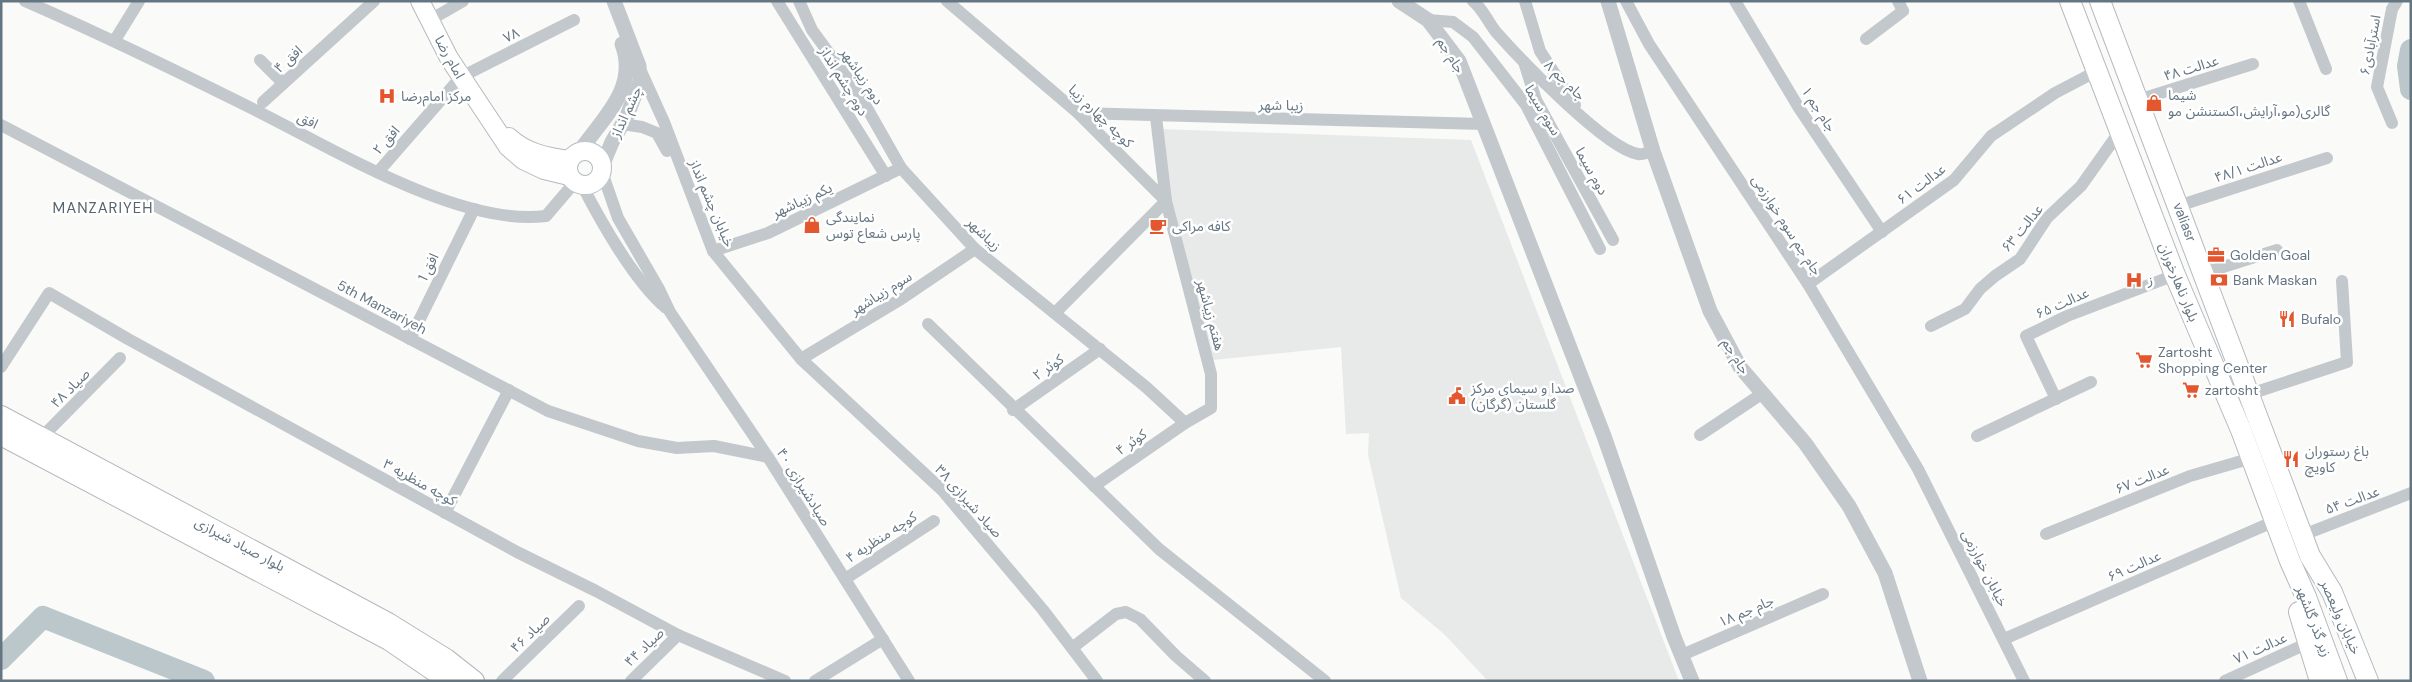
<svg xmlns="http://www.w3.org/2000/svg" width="2412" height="682" viewBox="0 0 2412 682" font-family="'DM Sans','Noto Sans Arabic',sans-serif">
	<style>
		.built { fill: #e8e9e9 }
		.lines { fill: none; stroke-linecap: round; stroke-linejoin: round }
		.river { stroke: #bbc7cb; stroke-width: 22 }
		.secondary-casing { stroke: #b3babf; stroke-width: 20 }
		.primary-casing { stroke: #b5babe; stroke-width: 22 }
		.minor { stroke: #c3c8cc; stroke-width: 12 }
		.tertiary { stroke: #c3c8cc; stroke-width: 15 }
		.secondary { stroke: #fff; stroke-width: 18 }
		.primary { stroke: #fff; stroke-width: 20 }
		.labels { text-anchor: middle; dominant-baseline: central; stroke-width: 5; stroke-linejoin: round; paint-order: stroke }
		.street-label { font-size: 14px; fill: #657683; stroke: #fff }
		.poi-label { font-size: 14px; fill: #657683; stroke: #fff; text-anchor: start }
		.neighbourhood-label { font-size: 15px; letter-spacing: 1px; fill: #57646e; stroke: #fff }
	</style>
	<rect width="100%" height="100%" fill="#fafaf8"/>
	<path class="built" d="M1161,129l310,11 208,541h-191l-44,-47 -43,-36 -33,-143 1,-22 -23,1 -5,-87 -128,13 -40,-149z"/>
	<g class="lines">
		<g class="river">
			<path d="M2411,50l-3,16 3,23"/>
			<path d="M1,659l42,-42 161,64"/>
		</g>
		<g class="secondary-casing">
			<g id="secondary">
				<path d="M420,1l29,57 59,89 15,13 21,10 25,6"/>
				<path d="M509,137c17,16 38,20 61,23"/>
				<circle cx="585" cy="168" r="17"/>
			</g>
		</g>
		<g class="primary-casing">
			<g id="primary">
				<path d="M2070,1l105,274 66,155 49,131 16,36 31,84"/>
				<path d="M2100,1l210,555 22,36 36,89"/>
				<path d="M1,416l387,207 58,36 28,22"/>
				<path d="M1,435l388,205 60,41"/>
				<path d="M2299,612l21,69"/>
			</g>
		</g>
		<g class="minor">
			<path d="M25,1c78,34 154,71 230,109 77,38 205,117 291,106l29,-34"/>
			<path d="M777,1l109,175"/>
			<path d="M799,1l13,29 47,64 42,74 74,81 171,138 39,36"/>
			<path d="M947,1l131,112 88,88"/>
			<path d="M1473,1c10,8 15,21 23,31 24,27 110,117 142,122 5,1 11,-2 15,-3"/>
			<path d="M1525,1l15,50 35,54"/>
			<path d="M1626,1l23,43 159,240 110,185 106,212"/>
			<path d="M1735,1l64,107 83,124"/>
			<path d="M2299,1l27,68"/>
			<path d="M430,20l33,-19"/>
			<path d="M1428,20l25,2 20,15 53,68 74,144"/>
			<path d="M1866,39l37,-28 -5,-10"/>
			<path d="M115,40l24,-39"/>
			<path d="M260,60l23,23"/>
			<path d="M1524,62l12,38 77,140"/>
			<path d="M640,69l24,53 49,129 88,108 141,131 101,120 54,71"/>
			<path d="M2138,100l115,-36"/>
			<path d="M263,102l111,-101"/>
			<path d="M1078,113l405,11"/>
			<path d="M2392,123l-15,-36 15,-78 5,-8"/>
			<path d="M622,124l20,3 15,6 10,18"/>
			<path d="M1,125l547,286 90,30 39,7 37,-2 54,11"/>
			<path d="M378,172l83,-95 113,-57"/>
			<path d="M602,172l16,46 41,71 11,23 98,145 141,224"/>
			<path d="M582,185c19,37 53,97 84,123"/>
			<path d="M2178,206l149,-48"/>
			<path d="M713,251l55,-18 133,-65"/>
			<path d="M2204,273l73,-23"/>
			<path d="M1808,284l146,-104 37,-44 64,-43 42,-22"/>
			<path d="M1055,313l111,-112"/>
			<path d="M928,324l231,225 166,132"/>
			<path d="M1931,326l34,-17 15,-20 15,-13 25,-17 27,-41 34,-32 39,-55"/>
			<path d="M410,339l64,-130"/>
			<path d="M801,359l100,-60 74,-50"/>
			<path d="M1,367l48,-74 79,46 389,213 79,39 82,44 107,46"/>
			<path d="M2250,394l97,-32 -5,-81"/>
			<path d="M2056,399l-30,-63 41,-20 108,-41"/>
			<path d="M1013,410l87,-61"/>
			<path d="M1700,435l63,-42"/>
			<path d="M1977,436l114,-54"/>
			<path d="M41,438l79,-80"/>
			<path d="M1094,486l91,-63 26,-15v-34l-45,-173 -10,-84"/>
			<path d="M445,513l64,-123"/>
			<path d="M2046,534l144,-58 62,-18"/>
			<path d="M2303,535l108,-42"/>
			<path d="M845,579l89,-58"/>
			<path d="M2004,639l271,-118"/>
			<path d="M1072,648l44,-34 10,-2 14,7 36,37 29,25"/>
			<path d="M1682,655l141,-61"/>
			<path d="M502,681l77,-75"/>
			<path d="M631,681l47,-46"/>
			<path d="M815,681l68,-42"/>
			<path d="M2225,681l83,-38"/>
		</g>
		<g class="tertiary">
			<path d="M1399,1l29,19 31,41 145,375 70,201 18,44"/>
			<path d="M1608,1l45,150 57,160 30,56 65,76 44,63 36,67 35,108"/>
			<path d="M579,152c23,-33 60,-64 43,-108"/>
			<path d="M602,166l10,-24 15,-26 13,-35 -1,-15 -25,-65"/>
		</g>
		<use href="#secondary" class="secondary"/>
		<use href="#primary" class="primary"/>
	</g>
	<defs>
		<g id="hospital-bare" transform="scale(1.35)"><path d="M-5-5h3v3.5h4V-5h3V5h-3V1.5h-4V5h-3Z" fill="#e4572e" stroke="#fff" stroke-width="2.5" paint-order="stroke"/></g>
		<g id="shop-bare" transform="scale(1.35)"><path d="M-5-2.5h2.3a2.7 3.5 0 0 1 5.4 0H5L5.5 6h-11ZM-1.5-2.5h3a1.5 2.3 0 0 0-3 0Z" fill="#e4572e" stroke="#fff" stroke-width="2.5" paint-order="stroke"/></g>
		<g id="cafe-bare" transform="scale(1.35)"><path d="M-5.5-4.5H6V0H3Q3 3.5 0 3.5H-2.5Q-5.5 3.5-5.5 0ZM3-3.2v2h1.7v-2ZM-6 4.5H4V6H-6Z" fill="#e4572e" stroke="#fff" stroke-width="2.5" paint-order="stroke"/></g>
		<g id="office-bare" transform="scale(1.35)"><path d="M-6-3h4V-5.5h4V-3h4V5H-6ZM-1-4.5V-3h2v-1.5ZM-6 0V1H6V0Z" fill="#e4572e" stroke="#fff" stroke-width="2.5" paint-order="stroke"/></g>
		<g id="bank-bare" transform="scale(1.35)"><path d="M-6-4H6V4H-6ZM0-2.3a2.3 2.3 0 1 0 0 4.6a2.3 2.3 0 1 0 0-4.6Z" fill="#e4572e" stroke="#fff" stroke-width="2.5" paint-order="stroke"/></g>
		<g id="restaurant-bare" transform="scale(1.35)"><path d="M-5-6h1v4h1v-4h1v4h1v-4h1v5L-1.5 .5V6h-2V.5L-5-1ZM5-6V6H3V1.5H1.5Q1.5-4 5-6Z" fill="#e4572e" stroke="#fff" stroke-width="2.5" paint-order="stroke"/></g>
		<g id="supermarket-bare" transform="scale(1.35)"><path d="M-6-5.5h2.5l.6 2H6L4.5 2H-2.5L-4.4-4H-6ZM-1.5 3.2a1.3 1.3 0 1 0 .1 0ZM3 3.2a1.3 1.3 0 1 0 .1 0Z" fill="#e4572e" stroke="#fff" stroke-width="2.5" paint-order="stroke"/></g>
		<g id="civic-bare" transform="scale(1.35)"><path d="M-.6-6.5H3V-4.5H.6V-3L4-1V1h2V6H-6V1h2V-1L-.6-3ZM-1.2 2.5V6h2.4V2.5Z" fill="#e4572e" stroke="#fff" stroke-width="2.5" paint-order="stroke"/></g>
	</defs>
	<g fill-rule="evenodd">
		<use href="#hospital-bare" x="387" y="96"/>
		<use href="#shop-bare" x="2154" y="103"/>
		<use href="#shop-bare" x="812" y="225"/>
		<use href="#cafe-bare" x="1158" y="226"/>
		<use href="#office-bare" x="2216" y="255"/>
		<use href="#hospital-bare" x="2134" y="280"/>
		<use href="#bank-bare" x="2219" y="280"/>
		<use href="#restaurant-bare" x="2287" y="319"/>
		<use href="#supermarket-bare" x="2144" y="360"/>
		<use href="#supermarket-bare" x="2191" y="390"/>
		<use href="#civic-bare" x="1457" y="396"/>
		<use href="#restaurant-bare" x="2291" y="459"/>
	</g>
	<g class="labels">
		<g class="street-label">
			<text transform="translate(511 35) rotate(-27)">۷۸</text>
			<text transform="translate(2370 45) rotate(-79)">استرآبادی۶</text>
			<text transform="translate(1451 55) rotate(58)">جام جم</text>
			<text transform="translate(450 57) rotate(61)">امام رضا</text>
			<text transform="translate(288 59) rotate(-42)">افق ۴</text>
			<text transform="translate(2191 68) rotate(-17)">عدالت ۴۸</text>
			<text transform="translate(862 76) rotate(56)">دوم زیباشهر</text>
			<text transform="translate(1565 80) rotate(44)">۸ جام جم</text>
			<text transform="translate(844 81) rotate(58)">دوم چشم انداز</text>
			<text transform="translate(1281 105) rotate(1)">زیبا شهر</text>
			<text transform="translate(1819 109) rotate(57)">۱ جام جم</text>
			<text transform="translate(1543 110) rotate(59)">سوم سیما</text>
			<text transform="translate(626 112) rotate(-65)">چشم انداز</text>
			<text transform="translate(1101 116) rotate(44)">کوچه چهارم زیبا</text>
			<text transform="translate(308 120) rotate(27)">افق</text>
			<text transform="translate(386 140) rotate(-49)">افق ۲</text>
			<text transform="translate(2248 167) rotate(-18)">عدالت ۴۸/۱</text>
			<text transform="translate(1592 171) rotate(61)">دوم سیما</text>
			<text transform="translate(1921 184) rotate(-37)">عدالت ۶۱</text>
			<text transform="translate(802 200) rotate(-25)">یکم زیباشهر</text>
			<text transform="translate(712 203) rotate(67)">خیابان چشم انداز</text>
			<text transform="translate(2185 222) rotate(69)">valiasr</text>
			<text transform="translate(1787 225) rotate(57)">جام جم سوم خوارزمی</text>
			<text transform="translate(2022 228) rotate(-51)">عدالت ۶۳</text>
			<text transform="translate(984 234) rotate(44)">زیباشهر</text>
			<text transform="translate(428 267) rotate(-64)">افق 1</text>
			<text transform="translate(2179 282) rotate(68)">بلوار ناهارخوران</text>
			<text transform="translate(881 293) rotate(-32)">سوم زیباشهر</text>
			<text transform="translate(2062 303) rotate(-24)">عدالت ۶۵</text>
			<text transform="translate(382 307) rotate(28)">5th Manzariyeh</text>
			<text transform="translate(1211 315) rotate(75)">هفتم زیباشهر</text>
			<text transform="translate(1736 356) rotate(58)">جام جم</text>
			<text transform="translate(1048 367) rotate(-35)">کوثر ۲</text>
			<text transform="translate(70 388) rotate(-45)">صیاد ۴۸</text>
			<text transform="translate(1131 442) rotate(-35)">کوثر ۴</text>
			<text transform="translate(2142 479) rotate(-22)">عدالت ۶۷</text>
			<text transform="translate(420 482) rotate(29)">کوچه منظریه ۳</text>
			<text transform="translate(804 487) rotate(58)">۴۰ صیادشیرازی</text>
			<text transform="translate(2352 500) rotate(-20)">عدالت ۵۴</text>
			<text transform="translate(969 501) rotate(48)">صیاد شیرازی ۳۸</text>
			<text transform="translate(881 537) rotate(-33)">کوچه منظریه ۴</text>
			<text transform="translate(240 544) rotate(28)">بلوار صیاد شیرازی</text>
			<text transform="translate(2134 566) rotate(-24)">عدالت ۶۹</text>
			<text transform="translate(1985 568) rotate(63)">خیابان خوارزمی</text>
			<text transform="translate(1746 611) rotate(-23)">۱۸ جام جم</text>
			<text transform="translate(2341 617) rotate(66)">خیابان ولیعصر</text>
			<text transform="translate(2314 621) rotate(69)">زیر گذر گلشهر</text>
			<text transform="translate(530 633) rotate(-44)">صیاد ۴۶</text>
			<text transform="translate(644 647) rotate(-44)">صیاد ۴۴</text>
			<text transform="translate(2260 648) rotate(-24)">عدالت ۷۱</text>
		</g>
		<g class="poi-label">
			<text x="2168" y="95">شیما<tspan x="2168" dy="16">گالری(مو،آرایش،اکستنشن مو</tspan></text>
			<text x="401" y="96">مرکز امام‌رضا</text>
			<text x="826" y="217">نمایندگی<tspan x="826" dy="16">پارس شعاع توس</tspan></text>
			<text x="1172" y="226">کافه مراکی</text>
			<text x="2230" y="255">Golden Goal</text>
			<text x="2148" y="280">ز</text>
			<text x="2233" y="280">Bank Maskan</text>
			<text x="2301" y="319">Bufalo</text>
			<text x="2158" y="352">Zartosht<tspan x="2158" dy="16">Shopping Center</tspan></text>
			<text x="1471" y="388">صدا و سیمای مرکز<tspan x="1471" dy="16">گلستان (گرگان)</tspan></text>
			<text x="2205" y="390">zartosht</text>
			<text x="2305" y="451">باغ رستوران<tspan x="2305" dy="16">کاویچ</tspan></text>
		</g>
		<g class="neighbourhood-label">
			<text x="103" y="208">MANZARIYEH</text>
		</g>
	</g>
	<rect width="2412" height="682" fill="none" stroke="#657683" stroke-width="5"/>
</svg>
